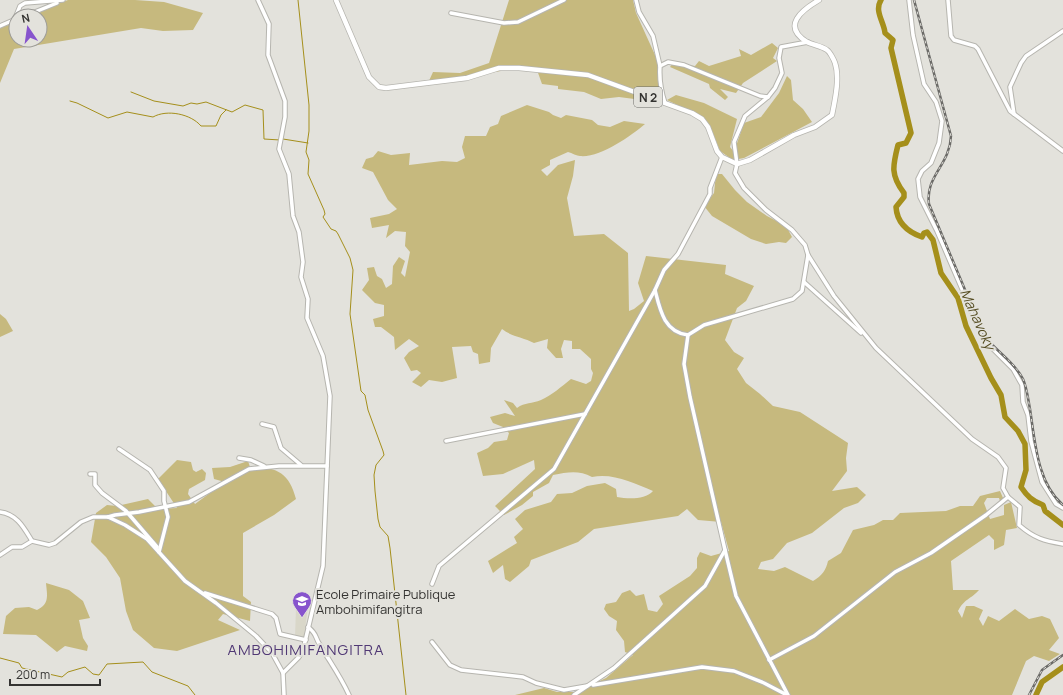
<svg xmlns="http://www.w3.org/2000/svg" width="1063" height="695" viewBox="0 0 1063 695" font-family="Manrope,sans-serif">
	<style>
		.built { fill: #d9d7c9 }
		.green { fill: #c6b97e }
		.lines { fill: none; stroke-linecap: round; stroke-linejoin: round }
		.stream { stroke: #a58f1b; stroke-width: 1 }
		.river { stroke: #a58f1b; stroke-width: 5.5 }
		.minor-casing { stroke: #b6b5af; stroke-width: 5.5 }
		.major-casing { stroke: #b6b5af; stroke-width: 6 }
		.minor { stroke: #fff; stroke-width: 3.5 }
		.major { stroke: #fff; stroke-width: 4.5 }
		.rail-casing { stroke: #6b6a67; stroke-width: 2.5 }
		.rail { stroke: #e3e2dc; stroke-width: 1; stroke-dasharray: 3; stroke-linecap: butt }
		.labels { text-anchor: middle; dominant-baseline: central; stroke-width: 4; stroke-linejoin: round; paint-order: stroke }
		.shield { fill: #e3e2dc; stroke: #686864; stroke-width: 1 }
		.shield-label { font-size: 12px; font-weight: bold; fill: #343331 }
		.poi-label { font-size: 13px; fill: #343331; stroke: #e3e2dc; text-anchor: start }
		.water-label { font-size: 14px; font-style: italic; fill: #554c21; stroke: #e3e2dc }
		.quarter-label { font-size: 15px; letter-spacing: 1px; fill: #513975; stroke: #e3e2dc }
	</style>
	<rect width="100%" height="100%" fill="#e3e2dc"/>
	<path class="built" d="M300,597l9,1 -5,40 -9,-1 1,-29z"/>
	<g class="green">
		<path d="M68,0h67l29,2 39,11 -10,17 -30,1 -22,-3 -127,21 -14,34v-55l16,-6v18h24v-24h-12z"/>
		<path d="M509,0h124l3,13 24,53v23l5,14 -46,-6 -18,2 -17,-7 -26,-3v-3l-16,-2 -5,-14 -18,-2 -91,15 5,-11 27,1 29,-10z"/>
		<path d="M772,43l6,5 -5,10 4,3 -34,22 -7,10 -16,-4 8,8 -3,3 -15,-12 -1,-4 -39,-17 3,-4 22,3 4,-5 10,5 32,-10 -2,-7 12,6z"/>
		<path d="M787,76l4,4 2,20 10,9 9,13 -68,36 -11,2 -13,-9 -10,-25 -8,-9 -35,-17 9,-5 28,8 33,16 -7,28 4,5 10,-29 17,-6 18,-24z"/>
		<path d="M527,105l22,7 4,3 8,3 5,-3 26,5 6,5 12,2 14,-6 21,3c-14,12 -45,34 -65,32 -3,0 -8,-3 -12,-4l-18,8v5l-9,5 6,6 11,-11 17,-5 -2,16 -6,22 7,38 30,-2 24,19 1,58 5,-2 10,-8 -6,-18 8,-27 80,9 -1,9 29,12 -8,15 -9,7 -12,32 9,12 10,6 -7,11 9,14 14,11 13,12 27,6 48,31 -2,15 1,13 -15,20 25,-4 9,8 -8,8 -14,5 -32,25 -25,10 -14,16 -12,3 -3,7 16,2 11,-4 28,14c9,-5 13,-11 15,-20l13,-8 12,-23 21,-5 9,-5h10l7,-7 46,-2 14,-5h13l7,-10 20,-5 3,7 -3,3 -1,-3h-12l-3,5 6,16 14,-4v-10l7,-3 6,26 -11,2 -2,15 -10,5v-10l-5,-5 -38,26 2,29h26c-9,10 -14,8 -21,21l4,7 4,-12h8l9,4 -4,9 4,7 5,-10 11,5 16,-12 14,10 13,-3 8,3 9,19 -10,12 11,4 -11,7 -15,-5 -8,5 -14,34h-497l29,-7 13,4h19l30,-14 27,-23 -8,-3 -1,-11 -8,-11 1,-9 -8,-5 -5,-7 2,-5 10,-2 6,-9 8,-3 6,6 8,-2 4,16 9,2 6,-8 -4,-8 31,-20 7,-8v-10l3,-6 11,4 18,-5 -8,-29 -23,-2 -11,-11 -9,7 -84,13 -16,13 -47,18 -2,6 -19,16 -5,-3 -2,-14 -10,8 -5,-12 29,-18 -3,-6 9,-8 -8,-10 10,-9 26,-8 6,-8 15,-1 15,-7 18,-3 11,6 1,8c11,2 28,3 36,-6 -20,-8 -39,-18 -61,-14 -13,-7 -24,-5 -39,-2l-4,8 -16,9v4l-11,9 -18,10 -9,-9 40,-37 -1,-9 -31,14 -20,2 -6,-23 11,-5 6,-6 13,-2 2,-7 -6,-6 -10,-4 -3,-6 15,-4 10,3 -11,-16 9,3 4,5c8,-6 15,-4 24,-8 11,-5 20,-13 30,-21l15,5 5,-3 2,-8 -2,-4v-10l-11,-10h-8v-8l-8,-1 -3,9 2,9h-7l-9,-10 1,-9 -14,4c-11,-6 -22,-6 -32,-14l-11,19 -1,14 -11,2 -1,-10 -5,-2 -2,-6 -19,1 5,31 -15,4 -13,-2 -8,7 -9,-5 9,-9 -4,-3 -6,1 -7,-13 5,-6 10,-6 -10,-7 -14,11 -1,-13 -13,-10h-6l-2,-8 11,-3v-11l-9,-2 -13,-13 7,-10 -2,-12 7,-1 3,9 5,3 4,9 6,-4 1,-18 6,-9 6,4 -4,12 4,4 5,-25 -5,-6 1,-14 -11,-1 -9,7 3,-13 -17,3 -2,-10 19,-4 8,-5 -9,-9 -15,-28 -11,-4 4,-9 7,-2 5,-6 13,4 19,-2 -1,12 33,-4 15,1 8,-4 -3,-11 3,-11h21l4,-9 8,-3 3,-8z"/>
		<path d="M716,174h6l13,16 12,12 20,14 19,10 6,11 -6,6 -7,-1 -13,2 -15,-5 -39,-23 -8,-10 10,-13z"/>
		<path d="M0,314l6,5 7,12 -13,6z"/>
		<path d="M177,460l14,2 2,8 3,2 6,-3 4,4 -1,7 -16,9 -1,5 7,10 30,-22 -11,-3 -2,-11 18,-1 18,-6 2,6c26,0 39,5 46,32l-22,16 -31,18v63l8,6 -1,19 -27,-7 -5,6 22,10 -63,21 -23,-3 -21,-18 -7,-19 -6,-33 -14,-21 -15,-15 5,-29 11,-8 10,1 31,-7 10,10 19,-1 -19,-29z"/>
		<path d="M46,583l23,7 14,11 7,17 -11,2 4,18 5,8 -1,5 -22,-5 -8,6 -21,-17 -33,-1 3,-18 9,-8 14,-1 8,3c13,-6 10,-15 9,-27z"/>
	</g>
	<g class="lines">
		<g class="stream">
			<path d="M298,0l11,105v26l-3,21 3,8 -1,14 16,36 1,4 -2,3 8,12 5,2 2,3 12,24 3,12 -3,44 11,77 4,4 3,15 15,41 1,4 -8,10 -2,10 1,16 3,28 2,8 8,9 2,12 16,147"/>
			<path d="M131,92l23,9 29,5 8,-3 6,1 9,-2 26,10 13,-7 18,5 1,29 16,1"/>
			<path d="M70,101l7,2 31,15 19,-6 26,5c14,-8 38,-3 48,9h15l5,-11 5,-5"/>
			<path d="M283,139l25,4"/>
			<path d="M0,658l19,5 3,5 40,9 6,-5 17,-5 8,7 6,1 8,-11 36,-2 9,10 36,14 7,9"/>
		</g>
		<g class="river">
			<path d="M881,0c-7,11 3,22 4,33l8,7 -2,8 20,85 -5,10 -8,2c-5,20 -8,30 6,48v4l-8,10c1,16 12,25 26,30l2,-4 3,-1 6,8 8,33 17,25 8,28 25,52 10,17 4,22 13,14 7,13 1,26 -5,17c6,9 11,14 22,18l2,6 18,14"/>
			<path d="M1036,695l6,-13 21,-15"/>
		</g>
		<g class="minor-casing">
			<g id="minor">
				<path d="M636,0l3,12 14,24 7,30"/>
				<path d="M909,0l4,35 11,49 12,18 6,19 -3,22 -8,20 -9,8 -4,8 2,18 17,34 47,109 29,29 9,16 1,17 5,13 3,26 11,41 14,22 7,4"/>
				<path d="M948,0l3,36 3,4 21,6 3,3 32,62 4,3"/>
				<path d="M451,13l53,10 14,-1 46,-22"/>
				<path d="M16,16l4,-10 5,-3 38,-3"/>
				<path d="M25,16l32,-13"/>
				<path d="M0,26l16,-7"/>
				<path d="M1063,31l-37,25 -5,7 -11,24 4,27 49,37"/>
				<path d="M665,103c-4,-12 -6,-23 -5,-37l8,-4 16,3 76,31 8,1"/>
				<path d="M808,255l26,41 42,52 96,91 26,18 8,11 -3,20 5,9 12,10 -1,18c15,13 25,16 44,19"/>
				<path d="M804,282l57,51"/>
				<path d="M655,290c5,20 9,42 33,45"/>
				<path d="M262,424l12,3 7,21 20,17"/>
				<path d="M446,441l139,-27"/>
				<path d="M119,449l31,21 14,21v10l4,16 -9,35"/>
				<path d="M239,458l12,2 13,6"/>
				<path d="M90,474h5v11l7,8 24,18 31,36"/>
				<path d="M0,512c17,2 24,16 32,29l17,4 6,-2 26,-21 12,-5h15l17,8 22,14 38,42 31,22 40,33 16,17 11,20 16,-16 4,-7 20,-84 7,-170 -7,-40 -16,-38 1,-19 -7,-22 2,-15 -4,-30 -6,-16 -4,-42 -10,-25 6,-32v-16l-17,-46 1,-31 -11,-24"/>
				<path d="M108,517l7,-2 24,-3 50,-10 60,-33 30,-3h48"/>
				<path d="M725,550l11,46 52,99"/>
				<path d="M0,555l12,-8h10l10,-6"/>
				<path d="M432,584l7,-18 115,-97 101,-179 9,-20 14,-16 32,-60v-6l12,-31"/>
				<path d="M205,593l67,21 4,4 4,16 26,6"/>
				<path d="M308,627c10,8 6,9 12,18 10,17 21,32 29,50"/>
				<path d="M432,642l18,23 11,5 62,7 13,6 28,7 23,-4"/>
				<path d="M769,660l45,-24 81,-64 36,-19 55,-38 22,-18"/>
				<path d="M283,673l1,22"/>
				<path d="M593,685l109,-18 32,4 30,12 23,12"/>
				<path d="M574,695l40,-27 91,-82 20,-36 -35,-153 -6,-33 4,-29 16,-10 89,-26 9,-8 6,-36 -3,-10 -13,-15 -26,-20 -22,-22 -9,-15 2,-9 -3,-22 11,-26 23,-19 7,-9 7,-15 -3,-15 2,-11 27,-5"/>
			</g>
		</g>
		<g class="major-casing">
			<path id="major" d="M336,0l33,77 10,10 7,1 81,-10 32,-10h20l69,7 104,38 10,6 6,8 9,24 5,6 15,7 13,-4 44,-25 21,-8 17,-12c3,-15 8,-37 3,-52 -1,-3 -5,-11 -8,-13 -5,-4 -14,-5 -20,-8 -26,-16 -5,-32 12,-42"/>
		</g>
		<use href="#minor" class="minor"/>
		<use href="#major" class="major"/>
		<g class="rail-casing">
			<g id="rail">
				<path d="M914,0l37,136c-1,29 -26,40 -22,68l55,131c11,16 30,26 39,44 4,9 5,20 7,30 5,32 7,74 33,96"/>
				<path d="M1029,695l13,-25 21,-15"/>
			</g>
		</g>
		<use href="#rail" class="rail"/>
	</g>
	<defs>
		<g id="school-pin" transform="scale(1)"><path d="M0 17L-7.5 6A9.5 9.5 0 1 1 7.5 6Z" fill="#8754cd" stroke="#e3e2dc"/><path d="M0-5L7-2L0 1L-7-2ZM-4 1L0 2.5L4 1V4Q0 6-4 4Z" fill="#fff"/></g>
	</defs>
	<g fill-rule="evenodd">
		<use href="#school-pin" x="302" y="601"/>
	</g>
	<g class="labels">
		<rect class="shield" x="634" y="87" width="28" height="20" rx="3"/>
		<g class="shield-label">
			<text x="648" y="97">N 2</text>
		</g>
		<g class="poi-label">
			<text x="316" y="594">Ecole Primaire Publique<tspan x="316" dy="15">Ambohimifangitra</tspan></text>
		</g>
		<g class="water-label">
			<text transform="translate(978 319) rotate(66)">Mahavoky</text>
		</g>
		<g class="quarter-label">
			<text x="306" y="649">AMBOHIMIFANGITRA</text>
		</g>
	</g>
	<g transform="translate(28 28) rotate(347)"><circle r="19" fill="#e3e2dc" stroke="#9d9c98"/>
	<path d="M0-3L7 15L0 10L-7 15Z" fill="#8754cd"/>
	<text y="-6" font-size="11" font-weight="bold" text-anchor="middle" fill="#343331">N</text>
	</g>
	<path d="M10 679v6h90v-6" fill="none" stroke="#343331" stroke-width="2"/>
	<text x="16" y="679" font-size="12" fill="#343331" stroke="#e3e2dc" stroke-width="3" paint-order="stroke">200 m</text>
</svg>
